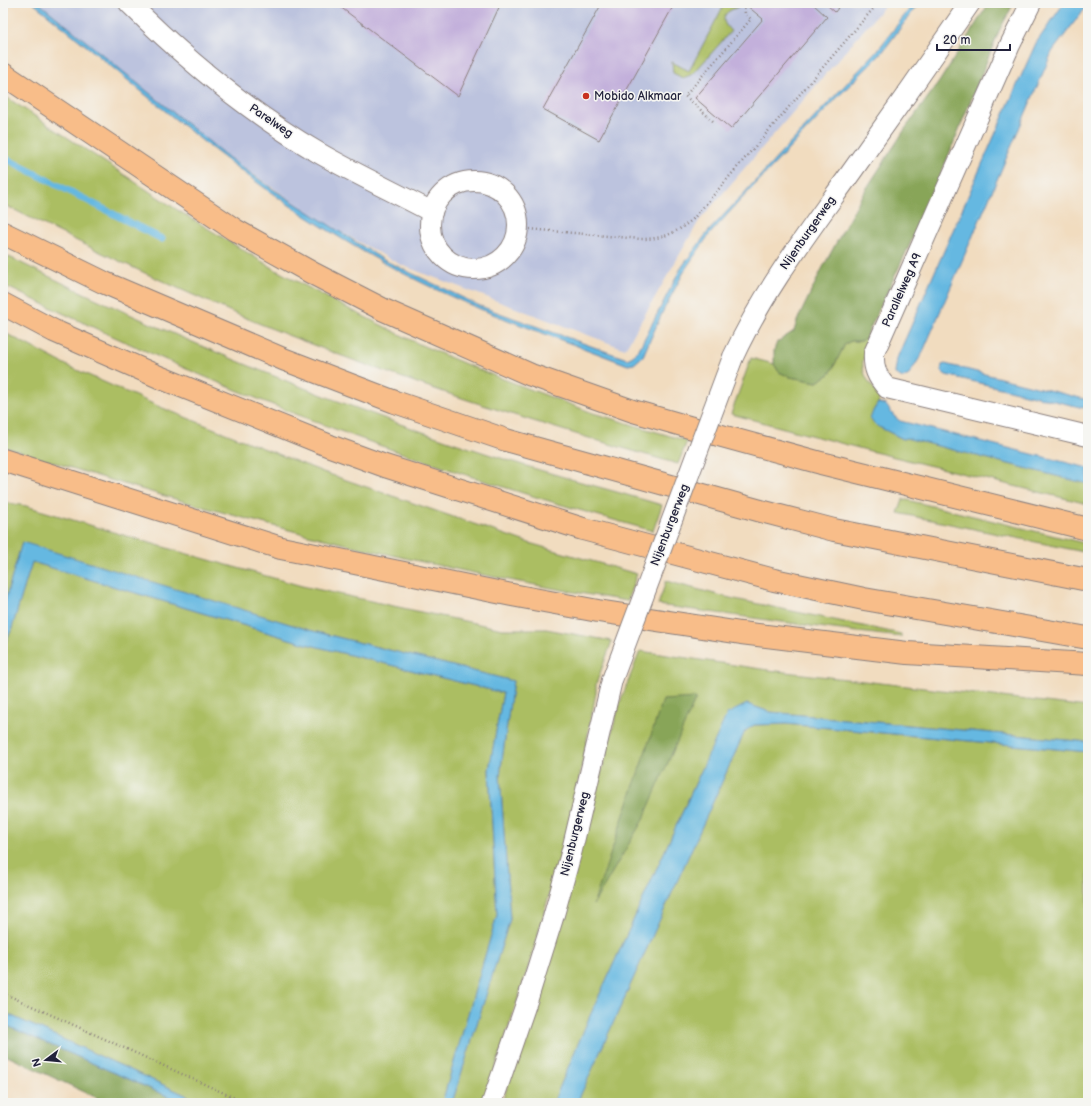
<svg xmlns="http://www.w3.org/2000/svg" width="1091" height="1106" viewBox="0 0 1091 1106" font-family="'Balsamiq Sans',sans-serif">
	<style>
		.industrial { fill: #bcc3de }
		.green { fill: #abbe62; stroke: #66704e }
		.forest { fill: #88a558; stroke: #55644a }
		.water { fill: #65b8e1; stroke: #446d8e }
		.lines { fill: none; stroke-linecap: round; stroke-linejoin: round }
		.stream { stroke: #65b8e1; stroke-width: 7 }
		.building { fill: #c3b0db }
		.street-casing { stroke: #8a7f7d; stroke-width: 22 }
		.highway-casing { stroke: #8a7f7d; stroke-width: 24 }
		.path { stroke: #8a7f7d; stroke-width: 2.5; stroke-dasharray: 1 3; stroke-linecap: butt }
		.street { stroke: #fff; stroke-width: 20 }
		.highway { stroke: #f8bd89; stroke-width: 22 }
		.street-bridge-casing { stroke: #8a7f7d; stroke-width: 22; stroke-linecap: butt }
		.street-bridge { stroke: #fff; stroke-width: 20 }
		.poi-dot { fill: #c8321e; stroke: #f6f6f2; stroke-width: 1.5 }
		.labels { text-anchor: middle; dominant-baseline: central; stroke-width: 3; stroke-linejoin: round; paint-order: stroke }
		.poi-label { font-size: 12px; fill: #22223b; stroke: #f6f6f2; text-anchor: start }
		.street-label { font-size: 12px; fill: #22223b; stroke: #f6f6f2 }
	</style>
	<rect width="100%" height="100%" fill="#f6f6f2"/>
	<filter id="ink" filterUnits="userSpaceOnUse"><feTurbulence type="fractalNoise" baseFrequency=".025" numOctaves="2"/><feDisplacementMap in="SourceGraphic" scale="8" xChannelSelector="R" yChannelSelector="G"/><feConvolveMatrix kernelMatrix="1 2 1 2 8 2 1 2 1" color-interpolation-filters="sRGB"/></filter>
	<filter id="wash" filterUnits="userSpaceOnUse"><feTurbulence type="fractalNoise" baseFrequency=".012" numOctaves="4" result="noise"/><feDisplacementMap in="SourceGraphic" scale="16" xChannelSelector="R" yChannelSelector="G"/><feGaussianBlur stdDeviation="0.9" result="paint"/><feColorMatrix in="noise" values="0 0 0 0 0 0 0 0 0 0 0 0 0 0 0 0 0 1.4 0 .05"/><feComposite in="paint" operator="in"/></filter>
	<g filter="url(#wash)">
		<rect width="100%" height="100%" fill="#f1dcbf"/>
		<path class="industrial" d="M39,3h848l-188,218 -74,128 -224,-84 -75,-41 -97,-66z"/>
		<g class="green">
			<path d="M725,3h12l1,4c-15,5 -19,13 -7,24l-38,43 -10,4 -10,-5 -1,-11 17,9z"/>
			<path d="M3,95l176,116 97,59 67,36 78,39 61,26 111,42 94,28 -9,23c-151,-43 -300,-90 -444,-151 -78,-34 -155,-70 -231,-109z"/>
			<path d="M3,254c157,78 319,146 485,200 58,19 116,34 174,51l-9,26c-80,-22 -159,-46 -237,-73 -142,-48 -279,-109 -413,-173z"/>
			<path d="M3,332l67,35 90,40 163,65 206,71 108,31 -10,27c-212,-34 -420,-88 -624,-155z"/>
			<path d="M866,337l7,4c-3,6 -8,13 -10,20 -2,13 9,27 18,34l-3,8 -5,8 4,15 26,13 3,-1 182,46v20l-218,-53 -139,-37 20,-56 23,6 5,8 11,5 27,5 13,-8 15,-30 6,-3h11z"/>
			<path d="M903,499l185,45v9l-190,-40z"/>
			<path d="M3,502l23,4 151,45 125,35 119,26 82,17h43l66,12 -16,43v9l-24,122 -43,150 -45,138h-32l58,-184 -10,-144 13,-94 -204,-51 -287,-87 -19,65z"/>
			<path d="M32,562l274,82 197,49 -14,77 8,145 -55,188h-239l-200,-91v-365l8,-16z"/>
			<path d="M666,581l64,17 171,36v3l-60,-7 -183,-25z"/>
			<path d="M640,651l128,19 320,37v35l-318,-30 -23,-8 -47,69 -111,245 -36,85h-51l91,-299 26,-99z"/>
			<path d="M786,724l302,28v351h-511l168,-372 9,-6z"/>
		</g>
		<g class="forest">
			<path d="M989,3h25l-15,28 -71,175 -62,131 -4,4h-11l-6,3 -15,30 -13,8 -27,-5 -11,-5 -5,-8v-14l3,-8 17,-11 3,-10 25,-52 39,-72 44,-68 34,-47z"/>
			<path d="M696,698l-52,120 -51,87 70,-205z"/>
			<path d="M3,1024l180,79h-75l-105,-49z"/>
		</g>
		<g class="water">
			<path d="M33,3h6l190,155 42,30 113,72 96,46 147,53 6,-3 6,-7 42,-81 26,-35 90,-97 80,-85 37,-48h5l-38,51 -43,43 -102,108 -27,30 -23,33 -23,43 -20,45 -9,8 -6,1c-49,-19 -99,-36 -148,-56 -53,-22 -105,-49 -154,-80 -105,-65 -196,-150 -293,-226z"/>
			<path d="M1064,3h24v1l-36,48 -130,302 -13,21 -6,3 -8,-4v-1l2,-15 103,-235 36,-80z"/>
			<path d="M945,364l143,36v9l-142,-34 -5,-4 1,-6z"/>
			<path d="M878,403l8,2 8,11 6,5 188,47v16l-182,-46 -3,1 -26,-13 -7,-7 3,-8z"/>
			<path d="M22,542l287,88 204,51 -13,94 10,144 -58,184h-10l55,-188 -8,-145 14,-77 -197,-49 -274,-82 -21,69 -8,16v-39z"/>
			<path d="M747,704l23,8 318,30v10l-302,-28 -32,1 -9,6 -168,372h-24l36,-85 138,-304z"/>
			<path d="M3,1012l200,91h-20l-180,-79z"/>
		</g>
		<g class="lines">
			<path class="stream" d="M3,157l159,82"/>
		</g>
		<g id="blocks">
			<g class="building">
				<path d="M335,3h166l-43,93z"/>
				<path d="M602,3h73l-76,137 -56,-31z"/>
				<path d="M748,3h64l15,14 -96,112 -36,-31 68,-79 -17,-14z"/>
				<path d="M828,3h5l5,5 -3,4 -8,-7z"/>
			</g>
		</g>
	</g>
	<g filter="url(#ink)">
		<use href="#blocks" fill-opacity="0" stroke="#8a7f7d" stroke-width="1"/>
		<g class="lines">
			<g class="street-casing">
				<g id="street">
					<path d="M129,3c57,57 120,109 190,150 37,21 75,39 113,59"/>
					<path d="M1031,3l-21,42 -136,308c-1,15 3,24 13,35l201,48"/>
					<circle cx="474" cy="225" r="44"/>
					<path d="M733,357c31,-67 75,-124 117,-183 41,-57 81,-114 120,-171"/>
					<path d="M492,1103l36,-105 25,-80 19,-68 40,-170"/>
				</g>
			</g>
			<g class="highway-casing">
				<g id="highway">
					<path d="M3,74l232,156 79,44 70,36 147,65 102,36 56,16 132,36 267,66"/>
					<path d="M3,233l102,50 178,76 112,43 111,38 255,71 73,19 254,50"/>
					<path d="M3,304l51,27 105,46 171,69 55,20 198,63 191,51 90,19 224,39"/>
					<path d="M3,460l278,88 231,47 86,16 143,22 166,20 181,11"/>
				</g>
			</g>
			<g class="path">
				<path d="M713,121l-28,-25 66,-77 -6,-5 -1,-11"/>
				<path d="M518,228l123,11c23,0 35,-6 52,-20l185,-216"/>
				<path d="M3,993l243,110"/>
			</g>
			<use href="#street" class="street"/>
			<use href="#highway" class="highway"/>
			<g class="street-bridge-casing">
				<path id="street-bridge" d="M612,680l121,-323"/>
			</g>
			<use href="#street-bridge" class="street-bridge"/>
		</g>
	</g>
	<circle class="poi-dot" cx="586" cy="96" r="4"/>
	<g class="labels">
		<g class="poi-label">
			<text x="594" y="96">Mobido Alkmaar</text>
		</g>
		<g class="street-label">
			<text transform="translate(271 121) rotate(34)">Parelweg</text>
			<text transform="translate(808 233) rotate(-55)">Nijenburgerweg</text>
			<text transform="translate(902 290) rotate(-66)">Parallelweg A9</text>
			<text transform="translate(670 525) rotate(-69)">Nijenburgerweg</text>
			<text transform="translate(575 834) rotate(-76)">Nijenburgerweg</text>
		</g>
	</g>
	<rect width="1091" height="1106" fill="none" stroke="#f6f6f2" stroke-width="16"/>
	<g transform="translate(46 1060) rotate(254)" stroke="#f6f6f2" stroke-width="3" paint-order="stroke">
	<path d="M0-3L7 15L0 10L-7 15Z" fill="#22223b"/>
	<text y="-6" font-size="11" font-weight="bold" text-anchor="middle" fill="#22223b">N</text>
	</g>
	<path d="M937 44v6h73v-6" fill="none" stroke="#22223b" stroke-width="2"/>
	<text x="943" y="44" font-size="12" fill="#22223b" stroke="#f6f6f2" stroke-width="3" paint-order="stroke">20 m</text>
</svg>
